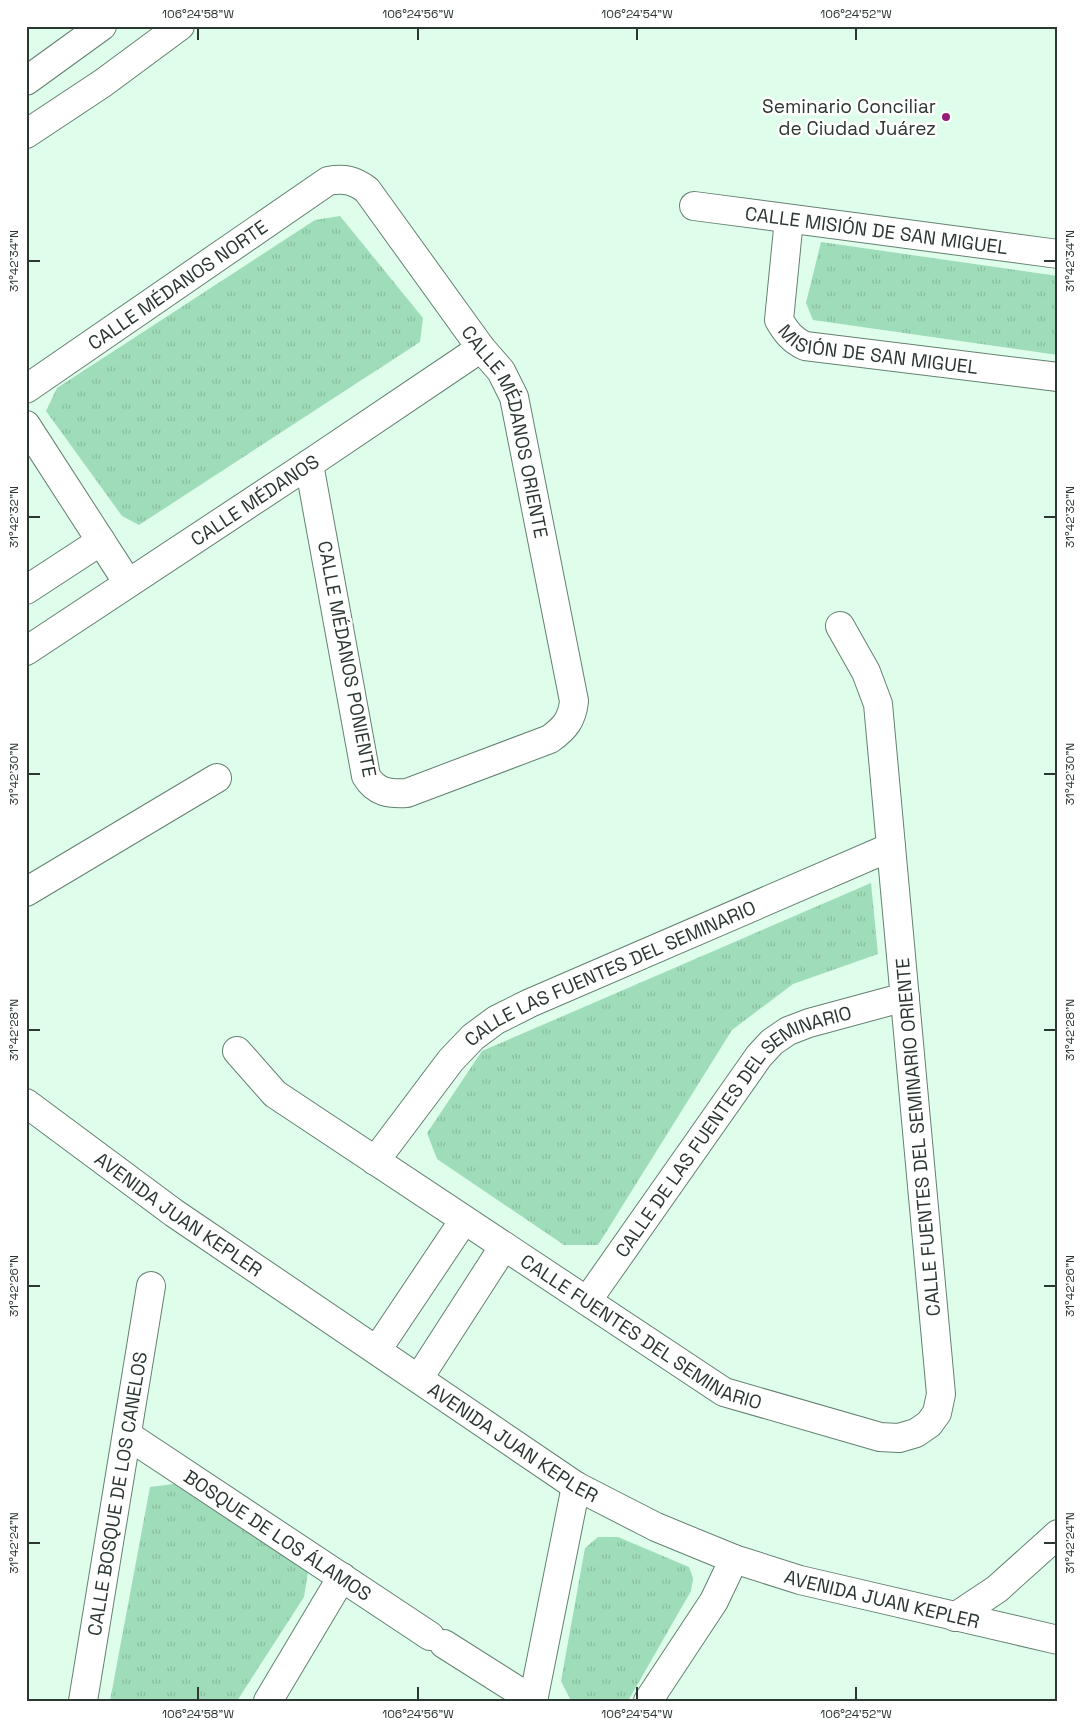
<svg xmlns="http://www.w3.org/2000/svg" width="1084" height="1727" viewBox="0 0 1084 1727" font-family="'Space Grotesk',sans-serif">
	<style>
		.park { fill: url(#park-tufts) }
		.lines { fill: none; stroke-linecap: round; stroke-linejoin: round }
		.minor-casing { stroke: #648070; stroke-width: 30 }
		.minor { stroke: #fff; stroke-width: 28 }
		.ticks { fill: none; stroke: #2b3730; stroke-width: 2 }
		.poi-dot { fill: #941d79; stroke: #fff; stroke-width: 2 }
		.labels { text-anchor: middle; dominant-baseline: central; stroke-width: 5; stroke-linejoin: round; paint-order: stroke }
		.poi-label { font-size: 19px; fill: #2b3730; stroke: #fff; text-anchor: end }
		.street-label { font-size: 19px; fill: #2b3730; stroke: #fff }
		.neatline { fill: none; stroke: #2b3730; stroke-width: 2 }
		.ticks-label { font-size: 12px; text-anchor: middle; fill: #2b3730 }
	</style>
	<defs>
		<pattern id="park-tufts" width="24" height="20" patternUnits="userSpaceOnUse" patternTransform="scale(1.25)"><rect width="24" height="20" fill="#9fdcb9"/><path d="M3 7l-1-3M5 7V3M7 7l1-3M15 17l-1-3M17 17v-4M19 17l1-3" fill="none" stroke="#89bd9f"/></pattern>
	</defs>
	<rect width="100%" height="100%" fill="#defeeb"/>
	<g class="park">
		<path d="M340,216l83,102 -3,24 -281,183 -17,-9 -76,-105 11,-23 258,-168z"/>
		<path d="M821,242l237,34v79l-245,-35 -7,-17z"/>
		<path d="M871,883l7,71 -85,30 -61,46 -134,215h-34l-127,-86 -10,-26 55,-82z"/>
		<path d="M181,1483l127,89 -4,25 -67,104h-127l40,-214z"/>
		<path d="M598,1537h20l71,30 4,11 -2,13 -63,110h-54l-4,-2 -9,-18 24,-133z"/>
	</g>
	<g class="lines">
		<g class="minor-casing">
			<g id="minor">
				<path d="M26,81l76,-55"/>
				<path d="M26,134l77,-51 77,-57"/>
				<path id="s1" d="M694,206l364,48"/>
				<path id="s2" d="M789,219l-10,101c7,12 13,20 26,26l253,31"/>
				<path id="s3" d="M26,389l302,-208c16,-3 26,-1 39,9l114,158 20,23 13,26 60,304c-2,19 -9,27 -24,38l-143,54c-17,1 -31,0 -41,-17l-57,-312"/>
				<path d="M26,425l102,158"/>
				<path d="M26,590l75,-49"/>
				<path id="s4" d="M26,651l283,-187 172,-116"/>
				<path d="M26,892l191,-114"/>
				<path id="s5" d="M237,1051l38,43 449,298 156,45 19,1 17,-5 13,-9 8,-11 4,-19 -63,-690 -12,-32 -26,-46"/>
				<path id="s6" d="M26,1103l148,110 402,273 80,41 78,32 66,21 258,60"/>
				<path id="s7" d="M375,1161l76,-101 22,-23 23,-17 34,-17 361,-156"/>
				<path id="s8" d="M587,1301l172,-245 13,-14 16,-11 21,-8 96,-26"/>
				<path d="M377,1350l87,-130"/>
				<path d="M419,1378l85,-132"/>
				<path id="s9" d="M127,1435l303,201"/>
				<path d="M955,1617l42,-28 61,-55"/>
				<path d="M444,1644l90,57"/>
				<path id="s10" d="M83,1701l68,-415"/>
				<path d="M268,1701l74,-124"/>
				<path d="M533,1701l43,-215"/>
				<path d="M648,1701l66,-100 20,-42"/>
			</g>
		</g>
		<use href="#minor" class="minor"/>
	</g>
	<path class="ticks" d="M198,28v12M418,28v12M637,28v12M856,28v12M28,261h12M1044,261h12M28,517h12M1044,517h12M28,774h12M1044,774h12M28,1030h12M1044,1030h12M28,1286h12M1044,1286h12M28,1543h12M1044,1543h12M198,1687v13M418,1687v13M637,1687v13M856,1687v13"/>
	<circle class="poi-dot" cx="946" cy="117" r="5"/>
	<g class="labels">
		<g class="poi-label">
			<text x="936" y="106">Seminario Conciliar<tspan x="936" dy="22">de Ciudad Juárez</tspan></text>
		</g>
		<g class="street-label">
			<text stroke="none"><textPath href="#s1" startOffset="184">CALLE MISIÓN DE SAN MIGUEL</textPath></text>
			<text stroke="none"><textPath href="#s3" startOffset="184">CALLE MÉDANOS NORTE</textPath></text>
			<text stroke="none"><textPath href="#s2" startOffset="211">MISIÓN DE SAN MIGUEL</textPath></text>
			<text stroke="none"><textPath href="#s3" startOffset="692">CALLE MÉDANOS ORIENTE</textPath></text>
			<text stroke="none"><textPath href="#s4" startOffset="274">CALLE MÉDANOS</textPath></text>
			<text transform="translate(347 659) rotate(79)">CALLE MÉDANOS PONIENTE</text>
			<text stroke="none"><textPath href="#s7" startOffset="310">CALLE LAS FUENTES DEL SEMINARIO</textPath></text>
			<text stroke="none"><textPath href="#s8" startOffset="230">CALLE DE LAS FUENTES DEL SEMINARIO</textPath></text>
			<text transform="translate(918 1137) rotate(-95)">CALLE FUENTES DEL SEMINARIO ORIENTE</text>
			<text stroke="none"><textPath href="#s6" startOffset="189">AVENIDA JUAN KEPLER</textPath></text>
			<text stroke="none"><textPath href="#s5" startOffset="495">CALLE FUENTES DEL SEMINARIO</textPath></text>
			<text stroke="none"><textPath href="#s6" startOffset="594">AVENIDA JUAN KEPLER</textPath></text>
			<text stroke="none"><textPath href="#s10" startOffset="210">CALLE BOSQUE DE LOS CANELOS</textPath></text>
			<text stroke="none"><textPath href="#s9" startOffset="181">BOSQUE DE LOS ÁLAMOS</textPath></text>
			<text stroke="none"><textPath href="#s6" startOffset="998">AVENIDA JUAN KEPLER</textPath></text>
		</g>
	</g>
	<rect width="1084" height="1727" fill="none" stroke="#ffffff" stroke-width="55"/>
	<rect x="28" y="28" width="1028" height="1672" class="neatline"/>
	<g class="ticks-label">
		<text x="198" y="18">106°24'58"W</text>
		<text x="418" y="18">106°24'56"W</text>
		<text x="637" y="18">106°24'54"W</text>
		<text x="856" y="18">106°24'52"W</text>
		<text transform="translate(14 261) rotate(-90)" y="4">31°42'34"N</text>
		<text transform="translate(1070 261) rotate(-90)" y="4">31°42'34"N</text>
		<text transform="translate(14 517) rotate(-90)" y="4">31°42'32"N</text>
		<text transform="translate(1070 517) rotate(-90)" y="4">31°42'32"N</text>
		<text transform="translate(14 774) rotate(-90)" y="4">31°42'30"N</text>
		<text transform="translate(1070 774) rotate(-90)" y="4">31°42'30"N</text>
		<text transform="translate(14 1030) rotate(-90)" y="4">31°42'28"N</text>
		<text transform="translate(1070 1030) rotate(-90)" y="4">31°42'28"N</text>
		<text transform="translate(14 1286) rotate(-90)" y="4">31°42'26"N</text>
		<text transform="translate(1070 1286) rotate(-90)" y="4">31°42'26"N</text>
		<text transform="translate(14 1543) rotate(-90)" y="4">31°42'24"N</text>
		<text transform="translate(1070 1543) rotate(-90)" y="4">31°42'24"N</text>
		<text x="198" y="1718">106°24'58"W</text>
		<text x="418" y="1718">106°24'56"W</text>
		<text x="637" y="1718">106°24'54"W</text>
		<text x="856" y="1718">106°24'52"W</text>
	</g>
</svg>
